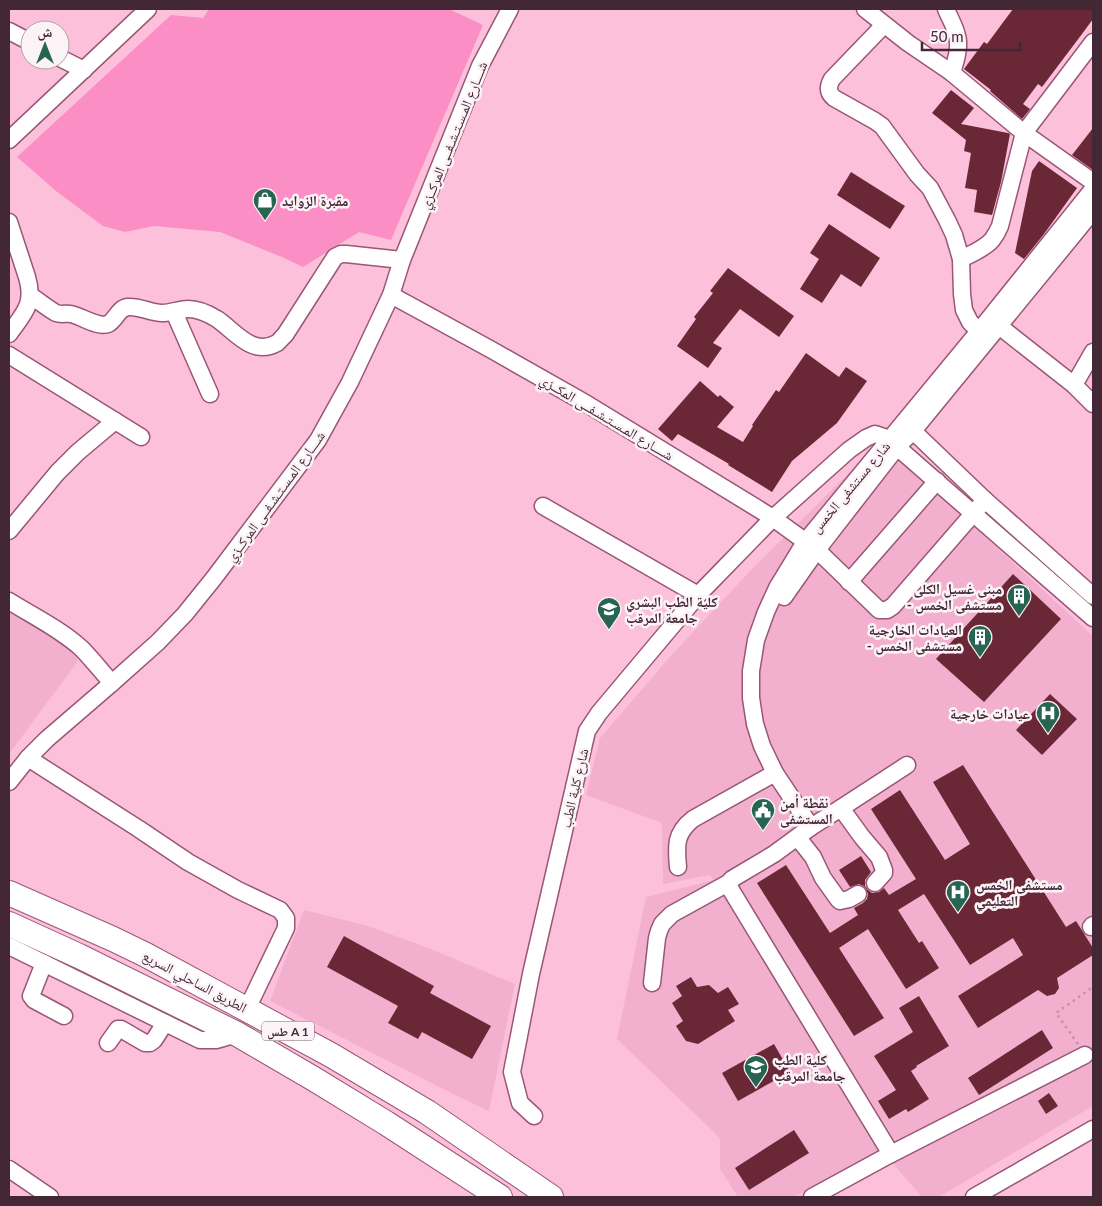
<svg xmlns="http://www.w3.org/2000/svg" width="1102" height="1206" viewBox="0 0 1102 1206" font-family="Lato,'Noto Naskh Arabic',sans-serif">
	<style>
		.built { fill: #f2b0ce }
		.green { fill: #fb8ec4 }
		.building { fill: #6a2735 }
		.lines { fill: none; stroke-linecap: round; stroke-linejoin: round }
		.minor-casing { stroke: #995677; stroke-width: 19 }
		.highway-casing { stroke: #995677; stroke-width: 26 }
		.path { stroke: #c390a7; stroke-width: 2.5; stroke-dasharray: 2.5 4; stroke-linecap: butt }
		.minor { stroke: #fff; stroke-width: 16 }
		.highway { stroke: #fff; stroke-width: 24 }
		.labels { text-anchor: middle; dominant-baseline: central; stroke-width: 5; stroke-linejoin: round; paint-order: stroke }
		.shield { fill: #fbf3f6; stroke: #7b646f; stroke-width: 1 }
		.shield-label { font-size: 12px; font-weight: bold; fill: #442735 }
		.street-label { font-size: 14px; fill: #442735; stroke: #fbf3f6 }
		.poi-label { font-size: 14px; font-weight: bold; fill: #442735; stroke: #fbf3f6; text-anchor: start }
	</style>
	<rect width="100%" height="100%" fill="#fdc0db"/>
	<g class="built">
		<path d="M881,441l212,195v470l-154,91h-17l-38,-44 -90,44h-56l-18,-28v-31l-103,-99 29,-142 68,-17 -4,-5 -47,9 -1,-61 -76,-28 14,-57 69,-80 82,-88z"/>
		<path d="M9,608l58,29 11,24 -69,93z"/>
		<path d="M304,910l64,16 60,22 87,36 -26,127 -34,-16 -185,-94z"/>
	</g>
	<path class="green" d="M209,9h240l34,16 -92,215 -32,-8 -56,35 -21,-10 -62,-25 -66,-6 -29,6 -22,-6 -47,-35 -39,-34 154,-142 32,3z"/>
	<g class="building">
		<path d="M1013,9h80v10l-11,15 -40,53 -4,-3 -15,20 7,5 -8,10 -32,-28 1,-1 -27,-21 20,-27 3,2z"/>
		<path d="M951,90l23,18 -13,16 47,9 2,1 -9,48 -9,33 -18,-3 3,-22 -12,-2 6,-35 -7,-2 2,-11 -34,-27z"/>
		<path d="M1093,128v42l-21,-15z"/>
		<path d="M1039,161l38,27 -33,46 -20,25 -9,-6 17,-82z"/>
		<path d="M851,172l54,34 -15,23 -53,-34z"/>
		<path d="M829,224l51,34 -19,29 -20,-13 -19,29 -22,-14 19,-30 -9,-6z"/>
		<path d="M728,268l66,48 -15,21 -39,-28 -27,34 9,5 -14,20 -31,-22 19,-27 -2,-2 19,-24 -3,-2z"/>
		<path d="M806,353l33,24 7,-10 21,14 -30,42 -45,38 -20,31 -44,-27 1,-1 -51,-30 -6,7 -14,-12 42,-48 18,16 2,-2 14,12 -17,20 26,15 10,-16 -1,-1 24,-35 3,2z"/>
		<path d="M1013,574l48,45 -77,83 -48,-43z"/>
		<path d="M1050,694l27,25 -35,36 -26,-25z"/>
		<path d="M963,765l103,162 10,-6 17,27v7l-36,23 2,10 -4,6 -8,2 -9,-6 -60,38 -20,-32 65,-41 -10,-17 -43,27 -46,-71 -26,16 21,33 3,-2 17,27 -33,21 -38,-60 -29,19 45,70 -30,18 -97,-153 29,-18 44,68 28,-18 -4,-7 9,-5 4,-4 1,-5 -2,-5 -2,-3 -5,-2 -9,3 -11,-17 22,-14 10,16 -6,8v6l3,4 4,3 7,-1 5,-4 5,7 27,-16 -45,-70 29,-19 45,70 25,-16 -37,-62z"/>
		<path d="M344,936l90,50 -4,7 61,33 -19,33 -50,-27 -4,7 -30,-16 10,-17 -71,-39z"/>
		<path d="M691,977l6,10 12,-2 9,8 10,-6 11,17 -11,6 7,11 -37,23 -12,-3 -10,-15 7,-5 -11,-18 10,-7 -6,-10z"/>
		<path d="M919,996l30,50 -33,20 1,1 -6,4 18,28 -21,13 -2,-3 -17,10 -11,-18 18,-11 -22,-34 39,-24 -14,-24z"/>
		<path d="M1042,1030l11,18 -74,47 -11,-17z"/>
		<path d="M774,1044l16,28 -52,29 -16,-28z"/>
		<path d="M1049,1093l9,13 -12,8 -8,-13z"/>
		<path d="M794,1130l15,23 -60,37 -14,-22z"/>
	</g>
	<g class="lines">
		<g class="minor-casing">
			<g id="minor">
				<path d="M865,9l43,34 44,30"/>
				<path d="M946,9c4,10 12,22 12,33 1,11 -3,21 -6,31l72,60 -24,93c-2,5 -5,10 -8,14 -8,9 -21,14 -31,19"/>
				<path d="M884,25l-52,54c-4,7 -5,13 2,19l41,23 7,5 35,48 13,14 17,32 7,15 7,24 1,35 2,16 6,12 9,9"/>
				<path d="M9,31l21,11"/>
				<path d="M1093,42l-69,91 69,49"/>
				<path d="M60,58l24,12"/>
				<path d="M9,140l139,-131"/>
				<path d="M9,222l18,55c8,27 -3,36 -18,57"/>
				<path d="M391,295l99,54 97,55 186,114 44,32 62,60h8l6,-4 92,-106"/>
				<path d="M31,296c8,5 16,12 25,17 5,2 10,0 15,1 10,2 27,14 37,10 8,-4 10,-16 20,-17 12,-1 22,6 34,6 9,0 18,-4 26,-4 10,0 21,5 29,10 18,12 35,38 60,24 3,-2 5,-6 8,-8l50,-78 6,-3h5l56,6"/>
				<path d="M174,312l36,82"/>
				<path d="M999,326l75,59 19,-33"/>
				<path d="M9,355l132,82"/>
				<path d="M1074,385l19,19"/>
				<path d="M904,425l9,6 72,69 108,96"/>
				<path d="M543,506l155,89"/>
				<path d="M9,531l48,-58 21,-21 37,-31"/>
				<path d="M849,582l88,-101"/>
				<path d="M784,597l33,-47 80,-103 16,-16 180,-220"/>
				<path d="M9,601c24,15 51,28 72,47 11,11 21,24 31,35"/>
				<path d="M28,758l111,71 49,33 50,28 42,20 6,8v10l-39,81"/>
				<path d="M9,782l19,-24 19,-19 65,-56 46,-41 27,-28 29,-36 104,-138 32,-58 41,-87 11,-35 78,-194 30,-57"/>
				<path d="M841,808l66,-43"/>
				<path d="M811,827l-36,-54 -13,-27 -7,-22 -4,-26v-27l5,-31 10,-28 11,-24 28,-46 174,-211 114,-142"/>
				<path d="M798,838l15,19 10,21 15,21 2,2 9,-2 9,-5"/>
				<path d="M678,867c-2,-21 -3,-34 15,-48l82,-46"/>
				<path d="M875,883l9,-10v-3l-5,-13 -17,-20 -21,-29 -30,19 -37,27 -42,25c-4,4 -3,7 -1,11l160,264"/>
				<path d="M1091,927l2,-2"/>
				<path d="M9,946l191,94h16l21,-6"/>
				<path d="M44,963l-13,33 3,4 30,16"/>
				<path d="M652,983l5,-45 2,-7 3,-7 10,-10 58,-32"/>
				<path d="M108,1043l10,-14h3l24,14h5l4,-3 11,-17"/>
				<path d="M534,1116l-14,-13 -8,-31 19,-98 56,-243 12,-18 99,-118 75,-77 76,-68 17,-12 9,-4 15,5 7,8 196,171"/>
				<path d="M9,1169l41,28"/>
				<path d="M812,1197l79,-43 194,-99"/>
				<path d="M974,1197l119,-68"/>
			</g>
		</g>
		<g class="highway-casing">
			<g id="highway">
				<path d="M9,893l104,46 33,16 185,100 96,57 124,85"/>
				<path d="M9,924l70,32 158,78 77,45 72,44 114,74"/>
			</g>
		</g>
		<path class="path" d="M1078,1044l-22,-31 37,-26"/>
		<use href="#minor" class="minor"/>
		<use href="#highway" class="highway"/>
	</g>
	<defs>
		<g id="shop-pin" transform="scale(1.25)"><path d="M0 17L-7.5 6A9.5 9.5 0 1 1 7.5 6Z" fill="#276552" stroke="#fbf3f6"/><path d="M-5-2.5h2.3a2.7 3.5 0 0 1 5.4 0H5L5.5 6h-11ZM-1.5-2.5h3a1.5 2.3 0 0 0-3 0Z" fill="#fff"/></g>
		<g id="building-pin" transform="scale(1.25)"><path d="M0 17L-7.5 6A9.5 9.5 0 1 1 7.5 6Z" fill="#276552" stroke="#fbf3f6"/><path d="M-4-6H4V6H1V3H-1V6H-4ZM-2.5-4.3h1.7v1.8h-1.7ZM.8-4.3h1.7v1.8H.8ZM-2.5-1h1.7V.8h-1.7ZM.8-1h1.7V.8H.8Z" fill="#fff"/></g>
		<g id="university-pin" transform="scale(1.25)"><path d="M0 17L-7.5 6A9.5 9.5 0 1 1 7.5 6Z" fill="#276552" stroke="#fbf3f6"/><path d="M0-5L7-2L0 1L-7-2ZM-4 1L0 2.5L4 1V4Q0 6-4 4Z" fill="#fff"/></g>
		<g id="hospital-pin" transform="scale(1.25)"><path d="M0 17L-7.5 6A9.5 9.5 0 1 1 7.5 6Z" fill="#276552" stroke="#fbf3f6"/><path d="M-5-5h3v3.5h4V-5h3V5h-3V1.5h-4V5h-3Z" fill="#fff"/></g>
		<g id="civic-pin" transform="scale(1.25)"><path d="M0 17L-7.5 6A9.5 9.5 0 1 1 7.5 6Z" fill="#276552" stroke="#fbf3f6"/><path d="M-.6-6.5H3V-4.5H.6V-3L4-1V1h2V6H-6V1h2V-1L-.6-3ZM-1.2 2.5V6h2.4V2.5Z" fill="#fff"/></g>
	</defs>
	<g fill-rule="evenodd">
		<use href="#shop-pin" x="265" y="200"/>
		<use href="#building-pin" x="1019" y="596"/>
		<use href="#university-pin" x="609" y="609"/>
		<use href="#building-pin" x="980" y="637"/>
		<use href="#hospital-pin" x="1048" y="713"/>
		<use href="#civic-pin" x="763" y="810"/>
		<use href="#hospital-pin" x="958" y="892"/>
		<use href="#university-pin" x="756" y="1067"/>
	</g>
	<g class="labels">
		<rect class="shield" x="262" y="1021.5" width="52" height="19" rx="4"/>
		<g class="shield-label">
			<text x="288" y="1031">طس A 1</text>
		</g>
		<g class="street-label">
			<text transform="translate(453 135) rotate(-68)">شــــارع المـسـتـشـفــى المركــزي</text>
			<text transform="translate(607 417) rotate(31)">شــــارع المـسـتـشـفــى المكــزي</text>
			<text transform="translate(850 487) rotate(-50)">شارع مستشفى الخمس</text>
			<text transform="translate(275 496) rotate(-54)">شــــارع المـسـتـشـفــى المركــزي</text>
			<text transform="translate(574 788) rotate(-77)">شارع كلية الطب</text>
			<text transform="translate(195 981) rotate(28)">الطريق الساحلي السريع</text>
		</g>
		<g class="poi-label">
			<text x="282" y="200">مقبرة الزوايد</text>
			<text x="1002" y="588" text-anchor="end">مبنى غسيل الكلى<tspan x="1002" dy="16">- مستشفى الخمس</tspan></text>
			<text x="626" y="601">كلية الطب البشري<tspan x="626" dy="16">جامعة المرقب</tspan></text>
			<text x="962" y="629" text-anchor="end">العيادات الخارجية<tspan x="962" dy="16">- مستشفى الخمس</tspan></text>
			<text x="1030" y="713" text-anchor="end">عيادات خارجية</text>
			<text x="780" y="802">نقطة أمن<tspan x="780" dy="16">المستشفى</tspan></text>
			<text x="976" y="884">مستشفى الخمس<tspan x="976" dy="16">التعليمي</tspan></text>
			<text x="774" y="1059">كلية الطب<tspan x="774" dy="16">جامعة المرقب</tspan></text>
		</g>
	</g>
	<rect width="1102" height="1206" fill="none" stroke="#442735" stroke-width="20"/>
	<g transform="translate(45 45)"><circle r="24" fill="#fbf3f6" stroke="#b2a1a9"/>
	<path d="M0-4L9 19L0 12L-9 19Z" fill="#276552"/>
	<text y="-8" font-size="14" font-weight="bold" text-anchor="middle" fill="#442735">ش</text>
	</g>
	<path d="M922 42v8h98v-8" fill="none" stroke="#442735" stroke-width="2.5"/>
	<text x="930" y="42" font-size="15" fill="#442735" stroke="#fbf3f6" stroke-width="4" paint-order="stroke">50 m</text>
</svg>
